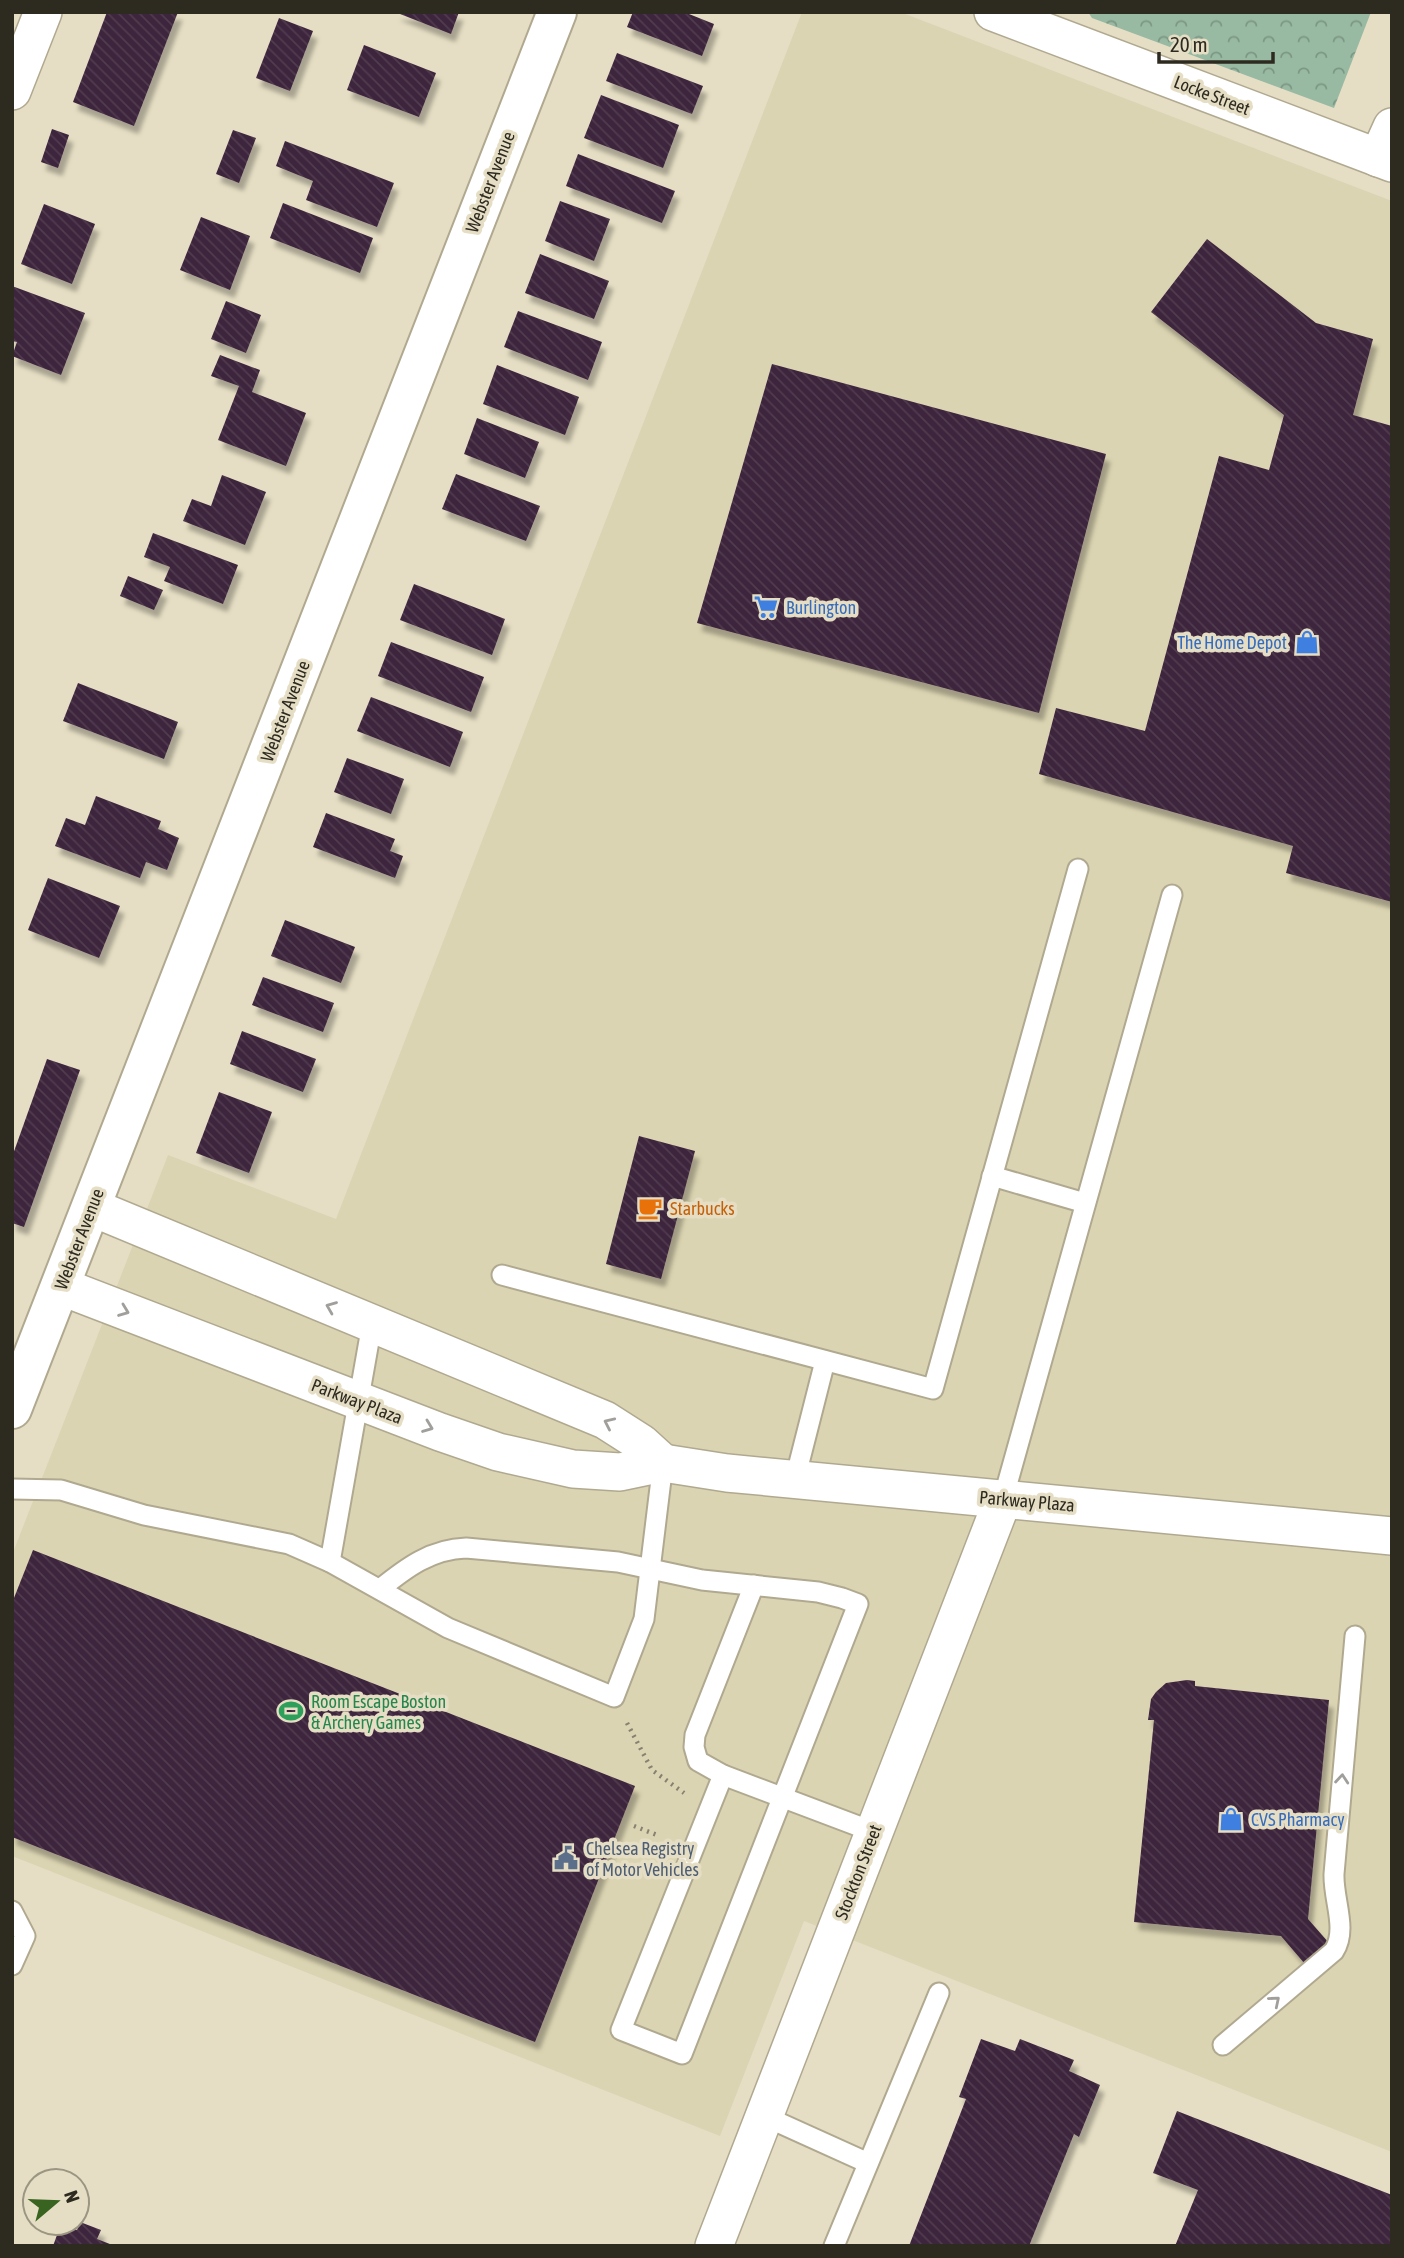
<svg xmlns="http://www.w3.org/2000/svg" width="1404" height="2258" viewBox="0 0 1404 2258" font-family="'Asap Condensed',sans-serif">
	<style>
		.built { fill: #dbd4b2 }
		.park { fill: url(#park-crowns) }
		.building { fill: url(#building-back-hatch); filter: url(#shadow) }
		.lines { fill: none; stroke-linecap: round; stroke-linejoin: round }
		.service-casing { stroke: #b0a990; stroke-width: 23 }
		.minor-casing { stroke: #b0a990; stroke-width: 40 }
		.tertiary-casing { stroke: #b0a990; stroke-width: 42 }
		.path { stroke: #868170; stroke-width: 4.5; stroke-dasharray: 2 5; stroke-linecap: butt }
		.service { stroke: #fff; stroke-width: 19 }
		.minor { stroke: #fff; stroke-width: 37 }
		.tertiary { stroke: #fff; stroke-width: 38 }
		.oneway { stroke: #a09f9b }
		.labels { text-anchor: middle; dominant-baseline: central; stroke-width: 7; stroke-linejoin: round; paint-order: stroke }
		.street-label { font-size: 18px; fill: #2d2a20; stroke: #e5dec4 }
		.shop-label { font-size: 18px; fill: #366cbe; stroke: #e5dec4; text-anchor: start }
		.food-label { font-size: 18px; fill: #c56008; stroke: #e5dec4; text-anchor: start }
		.leisure-label { font-size: 18px; fill: #27864d; stroke: #e5dec4; text-anchor: start }
		.service-label { font-size: 18px; fill: #4e5e75; stroke: #e5dec4; text-anchor: start }
	</style>
	<defs>
		<pattern id="park-crowns" width="20" height="18" patternUnits="userSpaceOnUse" patternTransform="scale(1.75)"><rect width="20" height="18" fill="#98b9a2"/><path d="M2 6a3 3 0 1 1 6 0M12 15a3 3 0 1 1 6 0" fill="none" stroke="#7c9784"/></pattern>
		<pattern id="building-back-hatch" width="6" height="6" patternUnits="userSpaceOnUse" patternTransform="scale(1.75)"><rect width="6" height="6" fill="#3d253c"/><path d="M-1 5l2 2M0 0l6 6M5-1l2 2" fill="none" stroke="#513c4f"/></pattern>
		<filter id="shadow"><feDropShadow dx="4.5" dy="8" stdDeviation="2" flood-color="#0004"/></filter>
	</defs>
	<rect width="100%" height="100%" fill="#e5dec4"/>
	<path class="built" d="M802,12h98l492,189v1951l-588,-231 -84,215 -708,-280v-301l156,-400 168,64z"/>
	<path class="park" d="M1088,12h283l-37,96 -242,-90z"/>
	<g class="building">
		<path d="M107,12h71l-44,114 -61,-24z"/>
		<path d="M395,12h64l-8,22z"/>
		<path d="M633,12h51l30,12 -12,32 -75,-29z"/>
		<path d="M279,18l34,13 -23,60 -34,-13z"/>
		<path d="M364,45l72,28 -17,44 -72,-27z"/>
		<path d="M617,53l86,33 -11,28 -86,-33z"/>
		<path d="M601,95l78,30 -16,43 -79,-30z"/>
		<path d="M52,129l17,6 -11,33 -17,-6z"/>
		<path d="M233,130l23,8 -17,45 -23,-9z"/>
		<path d="M285,141l109,42 -17,44 -71,-27 7,-19 -37,-15z"/>
		<path d="M578,154l97,37 -13,32 -96,-37z"/>
		<path d="M560,201l50,18 -16,42 -49,-20z"/>
		<path d="M283,203l90,35 -13,35 -90,-35z"/>
		<path d="M44,204l51,20 -23,60 -51,-20z"/>
		<path d="M201,217l49,19 -20,54 -50,-20z"/>
		<path d="M1207,239l109,84 57,16 -20,76 39,11v476l-106,-29 7,-27 -254,-72 17,-66 89,23 74,-275 50,14 15,-55 -133,-103z"/>
		<path d="M540,254l69,27 -15,38 -69,-26z"/>
		<path d="M12,286l73,27 -24,62 -49,-19 5,-14 -5,-1z"/>
		<path d="M226,301l35,14 -15,38 -35,-14z"/>
		<path d="M518,311l84,31 -14,38 -84,-33z"/>
		<path d="M220,355l40,15 -8,22 54,21 -20,53 -68,-26 21,-54 -28,-10z"/>
		<path d="M772,364l334,90 -67,259 -342,-90z"/>
		<path d="M497,365l82,32 -14,38 -82,-31z"/>
		<path d="M477,418l62,24 -14,36 -61,-24z"/>
		<path d="M456,474l84,32 -14,35 -84,-32z"/>
		<path d="M222,475l44,17 -21,53 -62,-24 9,-22 19,7z"/>
		<path d="M153,533l85,32 -15,39 -59,-23 6,-14 -26,-10z"/>
		<path d="M128,576l35,14 -9,20 -34,-14z"/>
		<path d="M414,584l91,35 -13,36 -92,-35z"/>
		<path d="M391,642l93,35 -13,35 -93,-36z"/>
		<path d="M78,683l100,39 -14,37 -101,-38z"/>
		<path d="M371,697l92,35 -13,35 -93,-36z"/>
		<path d="M347,758l57,21 -13,35 -57,-22z"/>
		<path d="M96,796l65,25 -3,8 21,9 -12,32 -21,-8 -6,16 -85,-32 11,-28 19,7z"/>
		<path d="M326,813l69,26 -5,12 13,5 -8,22 -82,-31z"/>
		<path d="M48,878l72,28 -21,52 -71,-28z"/>
		<path d="M285,920l70,27 -14,36 -70,-27z"/>
		<path d="M263,977l71,26 -11,29 -71,-27z"/>
		<path d="M242,1031l74,28 -13,33 -73,-28z"/>
		<path d="M47,1059l33,11 -56,157 -12,-4v-66z"/>
		<path d="M219,1092l53,20 -23,61 -53,-20z"/>
		<path d="M639,1136l56,15 -34,128 -55,-15z"/>
		<path d="M33,1550l602,236 -100,256 -523,-205v-234z"/>
		<path d="M1187,1680l8,1v5l134,14 -21,219 21,24 -24,21 -24,-28 -147,-14 20,-202h-6l3,-21 5,-7 10,-9z"/>
		<path d="M981,2039l34,12 5,-12 54,21 -5,11 31,14 -21,52 -5,-3 -45,112h-120l57,-147 -7,-2z"/>
		<path d="M1177,2111l215,84v51h-217l23,-56 -45,-17z"/>
		<path d="M80,2222l21,8 -4,9 18,7h-62l8,-22 16,6z"/>
	</g>
	<g class="lines">
		<g class="service-casing">
			<g id="service">
				<path d="M992,1176l93,27"/>
				<path d="M502,1275l431,114 145,-520"/>
				<path d="M795,1479l30,-118"/>
				<path d="M12,1489l49,1 83,25 145,29 41,18 118,66 166,69 30,-78 19,-156"/>
				<path d="M1003,1499l169,-604"/>
				<path d="M330,1562l42,-238"/>
				<path d="M754,1585l-59,150 -1,12 4,14 25,14 151,57"/>
				<path d="M380,1589c26,-21 51,-40 86,-41l152,14 84,18 116,12 24,6 16,6 -176,450 -61,-24 102,-255"/>
				<path d="M12,1911l13,25 -13,29"/>
				<path d="M1223,2045l111,-94c14,-22 -1,-51 0,-77l21,-238"/>
				<path d="M764,2116l104,47"/>
				<path d="M834,2246l105,-253"/>
			</g>
		</g>
		<g class="minor-casing">
			<g id="minor">
				<path d="M993,12l399,151"/>
				<path d="M12,91l31,-79"/>
				<path d="M1378,158l14,-31"/>
				<path d="M91,1207l514,213 36,23 22,20"/>
				<path d="M60,1286l380,146 58,20 75,17 47,3 43,-9 64,10 665,63"/>
				<path d="M714,2246l289,-747"/>
			</g>
		</g>
		<g class="tertiary-casing">
			<path id="tertiary" d="M12,1409l545,-1397"/>
		</g>
		<g class="path">
			<path d="M627,1723l25,47 32,23"/>
			<path d="M634,1826l23,9"/>
		</g>
		<use href="#service" class="service"/>
		<use href="#minor" class="minor"/>
		<use href="#tertiary" class="tertiary"/>
	</g>
	<defs><path id="oneway-chevron" d="M-2-3.5L2.5 0L-2 3.5" fill="none" stroke-width="1.6" stroke-linecap="round" stroke-linejoin="round" transform="scale(1.75)"/></defs>
	<g class="oneway">
		<use href="#oneway-chevron" transform="translate(331 1307) rotate(-158)"/>
		<use href="#oneway-chevron" transform="translate(124 1311) rotate(21)"/>
		<use href="#oneway-chevron" transform="translate(609 1423) rotate(-155)"/>
		<use href="#oneway-chevron" transform="translate(428 1427) rotate(21)"/>
		<use href="#oneway-chevron" transform="translate(1342 1779) rotate(-85)"/>
		<use href="#oneway-chevron" transform="translate(1275 2001) rotate(-40)"/>
	</g>
	<defs>
		<g id="supermarket-bare" transform="scale(1.89)"><path d="M-6-5.5h2.5l.6 2H6L4.5 2H-2.5L-4.4-4H-6ZM-1.5 3.2a1.3 1.3 0 1 0 .1 0ZM3 3.2a1.3 1.3 0 1 0 .1 0Z" fill="#3f7fe0" stroke="#e5dec4" stroke-width="2.5" paint-order="stroke"/></g>
		<g id="shop-bare" transform="scale(1.89)"><path d="M-5-2.5h2.3a2.7 3.5 0 0 1 5.4 0H5L5.5 6h-11ZM-1.5-2.5h3a1.5 2.3 0 0 0-3 0Z" fill="#3f7fe0" stroke="#e5dec4" stroke-width="2.5" paint-order="stroke"/></g>
		<g id="cafe-bare" transform="scale(1.89)"><path d="M-5.5-4.5H6V0H3Q3 3.5 0 3.5H-2.5Q-5.5 3.5-5.5 0ZM3-3.2v2h1.7v-2ZM-6 4.5H4V6H-6Z" fill="#e8710a" stroke="#e5dec4" stroke-width="2.5" paint-order="stroke"/></g>
		<g id="stadium-bare" transform="scale(1.89)"><path d="M0-5a6.5 5 0 1 0 0 10a6.5 5 0 1 0 0-10ZM-3.5-1.8h7v3.6h-7Z" fill="#2e9e5b" stroke="#e5dec4" stroke-width="2.5" paint-order="stroke"/></g>
		<g id="civic-bare" transform="scale(1.89)"><path d="M-.6-6.5H3V-4.5H.6V-3L4-1V1h2V6H-6V1h2V-1L-.6-3ZM-1.2 2.5V6h2.4V2.5Z" fill="#5c6f8a" stroke="#e5dec4" stroke-width="2.5" paint-order="stroke"/></g>
	</defs>
	<g fill-rule="evenodd">
		<use href="#supermarket-bare" x="766" y="607"/>
		<use href="#shop-bare" x="1307" y="642"/>
		<use href="#cafe-bare" x="650" y="1208"/>
		<use href="#stadium-bare" x="291" y="1711"/>
		<use href="#shop-bare" x="1231" y="1819"/>
		<use href="#civic-bare" x="566" y="1858"/>
	</g>
	<g class="labels">
		<g class="street-label">
			<text transform="translate(1212 95) rotate(21)">Locke Street</text>
			<text transform="translate(490 182) rotate(-69)">Webster Avenue</text>
			<text transform="translate(285 711) rotate(-69)">Webster Avenue</text>
			<text transform="translate(79 1239) rotate(-69)">Webster Avenue</text>
			<text transform="translate(357 1401) rotate(21)">Parkway Plaza</text>
			<text transform="translate(1027 1501) rotate(5)">Parkway Plaza</text>
			<text transform="translate(858 1872) rotate(-69)">Stockton Street</text>
		</g>
		<g class="shop-label">
			<text x="786" y="607">Burlington</text>
			<text x="1287" y="642" text-anchor="end">The Home Depot</text>
			<text x="1251" y="1819">CVS Pharmacy</text>
		</g>
		<g class="food-label">
			<text x="670" y="1208">Starbucks</text>
		</g>
		<g class="leisure-label">
			<text x="311" y="1701">Room Escape Boston<tspan x="311" dy="21">&amp; Archery Games</tspan></text>
		</g>
		<g class="service-label">
			<text x="586" y="1848">Chelsea Registry<tspan x="586" dy="21">of Motor Vehicles</tspan></text>
		</g>
	</g>
	<rect width="1404" height="2258" fill="none" stroke="#2d2a20" stroke-width="28"/>
	<g transform="translate(56 2202) rotate(71)"><circle r="33" fill="#e5dec4" stroke="#9b9682" stroke-width="2"/>
	<path d="M0-5L12 26L0 18L-12 26Z" fill="#386320"/>
	<text y="-10" font-size="19" font-weight="bold" text-anchor="middle" fill="#2d2a20">N</text>
	</g>
	<path d="M1159 52v10h114v-10" fill="none" stroke="#2d2a20" stroke-width="3.5"/>
	<text x="1170" y="52" font-size="21" fill="#2d2a20" stroke="#e5dec4" stroke-width="5" paint-order="stroke">20 m</text>
</svg>
